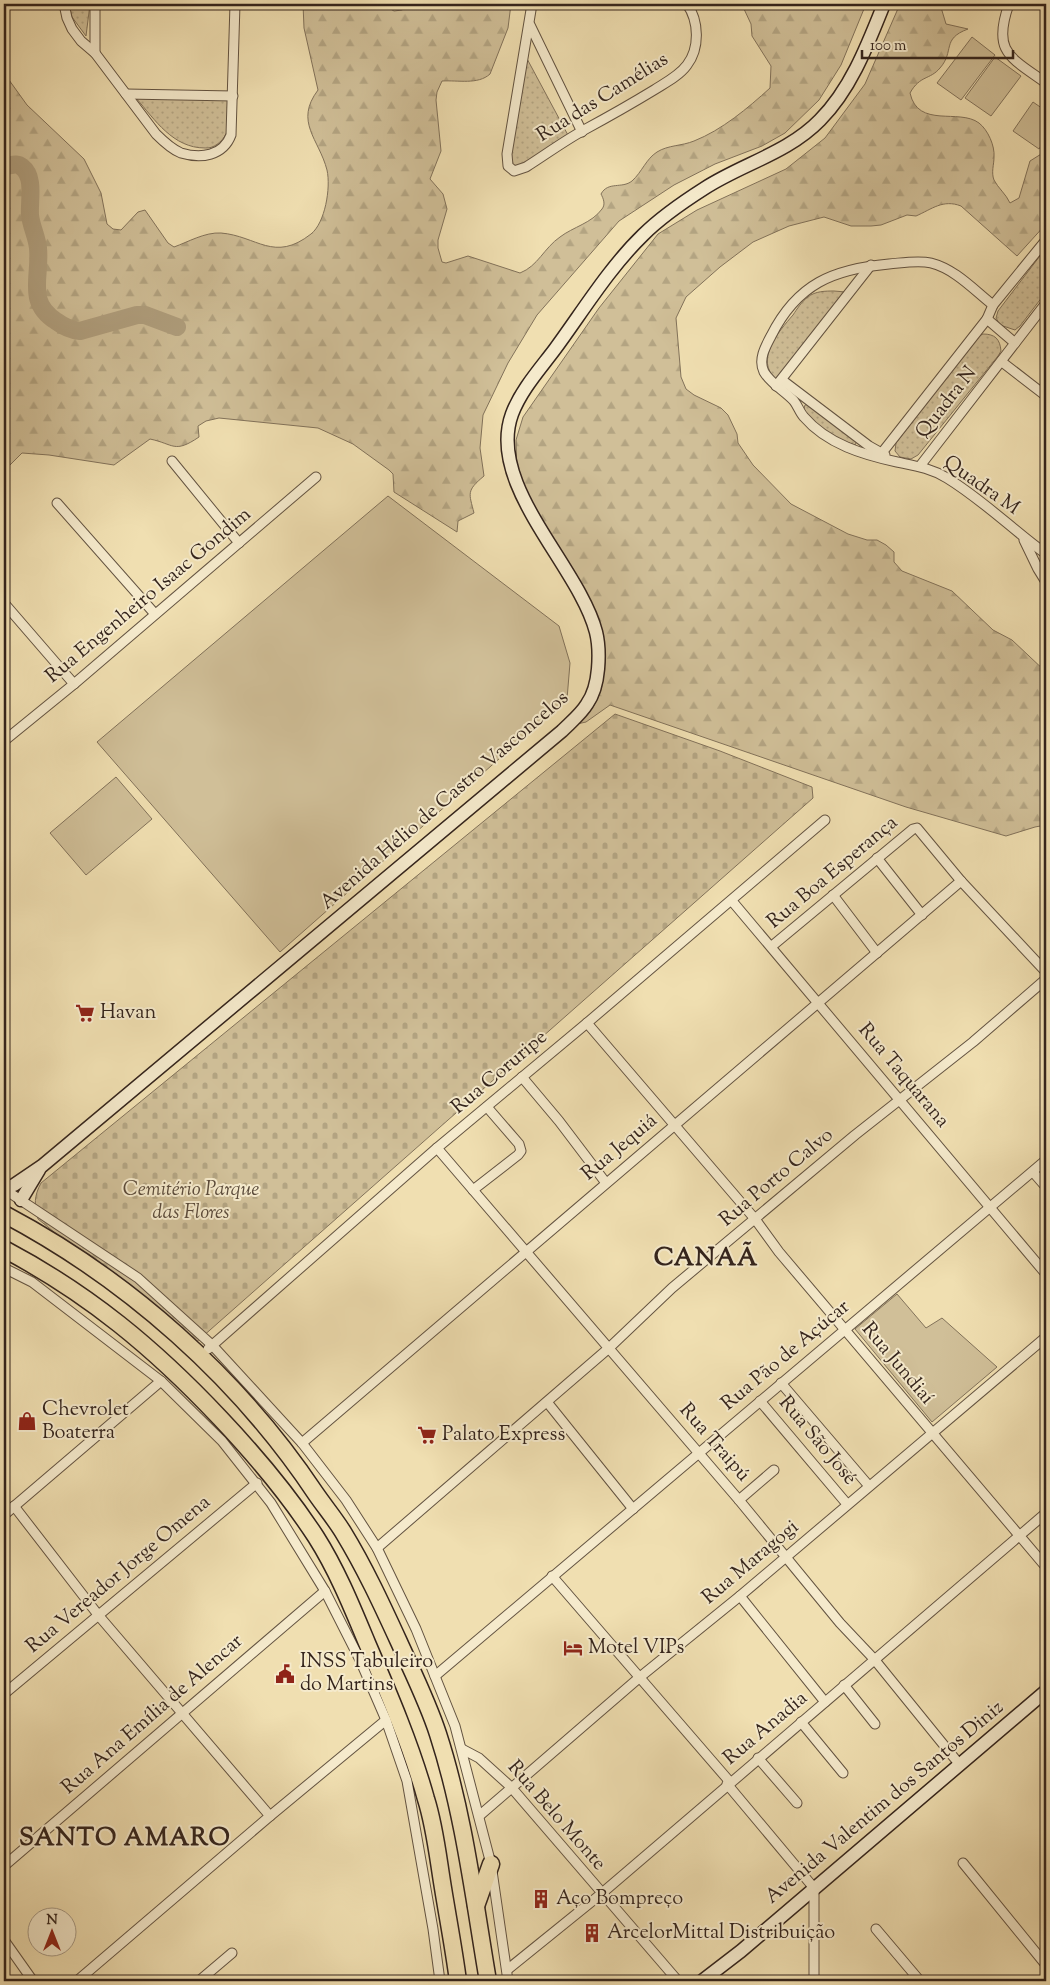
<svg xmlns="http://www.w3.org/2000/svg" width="1050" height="1985" viewBox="0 0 1050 1985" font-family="'Sorts Mill Goudy',serif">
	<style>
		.grass { fill: #d0bf98; stroke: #82725a }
		.forest { fill: url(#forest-firs); stroke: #82725a }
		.cemetery { fill: url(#cemetery-stones); stroke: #82725a }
		.park { fill: url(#park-dots); stroke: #82725a }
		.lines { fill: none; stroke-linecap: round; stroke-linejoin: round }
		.river { stroke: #b09f7e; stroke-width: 18 }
		.street-casing { stroke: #635341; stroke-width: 11 }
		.secondary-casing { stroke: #34241c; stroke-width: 15 }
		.highway-casing { stroke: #34241c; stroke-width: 19 }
		.street { stroke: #f5eacc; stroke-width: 9 }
		.secondary { stroke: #f5eacc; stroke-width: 12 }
		.highway { stroke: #f0dfb1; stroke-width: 16 }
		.labels { text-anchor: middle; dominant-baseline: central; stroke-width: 4; stroke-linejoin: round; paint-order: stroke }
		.street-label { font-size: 20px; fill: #34241c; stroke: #f5eacc }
		.poi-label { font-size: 20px; fill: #34241c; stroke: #f5eacc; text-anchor: start }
		.park-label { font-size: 20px; font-style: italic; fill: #5b4b3b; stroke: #f5eacc }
		.district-label { font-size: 25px; font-weight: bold; letter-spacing: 1px; fill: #34241c; stroke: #f5eacc }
	</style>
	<defs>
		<pattern id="forest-firs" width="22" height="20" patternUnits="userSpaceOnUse" patternTransform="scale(1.25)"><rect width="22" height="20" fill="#d0bf98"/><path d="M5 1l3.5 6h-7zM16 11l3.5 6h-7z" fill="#b3a482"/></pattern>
		<pattern id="cemetery-stones" width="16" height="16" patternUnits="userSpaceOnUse" patternTransform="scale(1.25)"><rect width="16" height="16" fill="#d0bf98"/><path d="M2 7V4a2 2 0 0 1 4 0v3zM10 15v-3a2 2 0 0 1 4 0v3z" fill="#b3a482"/></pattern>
		<pattern id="park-dots" width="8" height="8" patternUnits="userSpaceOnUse" patternTransform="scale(1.25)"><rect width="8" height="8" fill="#d0bf98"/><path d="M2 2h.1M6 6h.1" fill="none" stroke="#b3a482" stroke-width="1.8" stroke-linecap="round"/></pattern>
	</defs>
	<rect width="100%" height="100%" fill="#f0dfb1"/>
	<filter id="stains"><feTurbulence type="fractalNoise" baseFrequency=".004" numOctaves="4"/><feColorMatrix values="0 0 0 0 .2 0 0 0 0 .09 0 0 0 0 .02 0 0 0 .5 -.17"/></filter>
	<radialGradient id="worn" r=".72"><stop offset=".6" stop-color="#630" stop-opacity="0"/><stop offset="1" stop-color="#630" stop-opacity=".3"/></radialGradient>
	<g class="grass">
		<path d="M972,37l23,18 -34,45 -24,-17z"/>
		<path d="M995,57l26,19 -30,40 -26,-18z"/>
		<path d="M1033,102l13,9v27l-7,11 -26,-18z"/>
		<path d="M388,496l171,130 11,37 -3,36 -287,253 -183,-210z"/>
		<path d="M116,777l36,42 -66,56 -36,-42z"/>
		<path d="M897,1294l29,34 16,-10 55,49 -65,55 -77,-93z"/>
	</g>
	<g class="forest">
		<path d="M303,4h79l12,7 8,-1 8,-6h101l-3,24 -18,46c-12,11 -32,6 -48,7l-5,11 -1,8 5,51 -11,28 13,15 4,15 -9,31v8l4,14 4,1 22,-7 52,17c18,-7 24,-25 40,-36 13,-10 32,-14 42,-28 4,-5 1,-11 -1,-15 7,-13 21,-5 31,-13 10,-9 14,-22 25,-29 11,-7 25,-6 37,-11 28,-11 54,-33 76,-53l1,-22 -19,-30 -1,-12 -7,-15 4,-5h118l-25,61 -22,35 -34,33 -23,13 -47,18 -41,21 -55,36 -82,94 -29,48 -25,52 -3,33 4,28c-18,15 -15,17 -10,37l-16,8 -1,11 -63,-40 -1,-18 -4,-4 -36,-26 -35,-16 -99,-10 -13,3 -8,5 1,11c-25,17 -25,7 -49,2l-36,26 -65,-10 -27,-2 -18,18v-188l5,-29 -5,-23v-158l23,32 57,54 17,34 6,31 6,5 8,1 17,-18 7,-2 23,33 6,4c14,-5 31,-15 47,-14 36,3 53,30 90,1 14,-11 20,-46 16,-64 -8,-31 -33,-48 -9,-80l-14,-62z"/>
		<path d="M900,4h40l6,20 22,5c-27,10 -13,22 -28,39 -10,12 -20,7 -30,25 8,36 49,15 69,30 9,7 16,23 15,34 0,8 -3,15 0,23 4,8 12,14 16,23l9,-5 11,-37 16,-10v73l-29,32 -56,-50c-18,-7 -29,3 -45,10l-9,-1 -26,10 -10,1h-20l-27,-9 -35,9 -36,16 -33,25 -34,30 -10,21 5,59 5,12 8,6 27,13 7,7 9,19 1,9 15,22 38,39 57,30 19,6h10l9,5 8,7v10l8,9 50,20 41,39 19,10 34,32v153l-11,2 -29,9 -100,-29 -296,-102 -24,17 -9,2c27,-22 28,-45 27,-78l-87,-172 -1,-34 7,-23 76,-109 59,-74 39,-24 89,-41 39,-31 40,-54z"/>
	</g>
	<path class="cemetery" d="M615,714l105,37 92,36 1,11 -620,547 -155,-126c-4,-14 -4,-23 3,-36z"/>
	<g class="park">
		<path d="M69,4h21l-4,32 -14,-19z"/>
		<path d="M525,55l44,82 -53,31 -7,-3z"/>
		<path d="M136,98l93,2c-1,10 1,25 -3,34 -4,8 -13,15 -21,14 -32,0 -50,-28 -69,-50z"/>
		<path d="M1046,248v44l-26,34 -5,4 -15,-5 -4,-7 2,-7z"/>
		<path d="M834,291l12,1 -70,87c-22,-19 3,-48 17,-64 4,-6 9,-14 15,-18 7,-6 18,-6 26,-6z"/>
		<path d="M983,334c12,0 17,5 18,17l-3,5 -80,99 -7,4 -11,-2 -5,-6 1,-8 67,-87 16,-20z"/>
		<path d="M810,404l47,37 -2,4 -24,-8 -28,-25 2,-7z"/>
	</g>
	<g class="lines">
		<path class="river" d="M4,166c7,0 12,-4 18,1 13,10 7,33 8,48 1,11 7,22 8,33 3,29 -12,54 18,73 8,6 14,9 24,10l57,-16h8l32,12"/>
		<g class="street-casing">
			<g id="street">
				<path d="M64,4l3,14 5,11 9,12 14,12 61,81c7,7 15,15 25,19 20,6 42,3 50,-18l4,-131"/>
				<path d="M532,4l-25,150 1,12 6,5 12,-4c19,-12 38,-26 58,-37 24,-13 47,-26 70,-40 11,-7 25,-14 33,-25 13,-17 12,-44 0,-61"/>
				<path d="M1009,4c-17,48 1,53 37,79"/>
				<path d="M530,25l52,107"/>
				<path d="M95,53v-49"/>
				<path d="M126,94l107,2"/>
				<path d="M993,305c-19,-15 -38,-36 -62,-42 -13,-3 -29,0 -42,1 -56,5 -92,20 -118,72 -6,11 -13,24 -7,36 7,12 21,19 30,29 4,5 6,12 10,16 23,27 60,38 93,45 19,4 33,6 50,16 36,22 66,52 99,76"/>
				<path d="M987,319l28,24"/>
				<path d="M1002,362l44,34"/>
				<path d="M782,380l87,66 16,9"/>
				<path d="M776,386l95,-121"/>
				<path d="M881,454l106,-135 6,-14 53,-65"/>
				<path d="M172,461l67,82"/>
				<path d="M920,466l126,-163"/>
				<path d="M57,503l98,111"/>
				<path d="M1024,540l14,29 8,13"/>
				<path d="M4,603l70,81"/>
				<path d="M4,741l70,-57 242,-207"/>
				<path d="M877,858l45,57"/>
				<path d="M833,895l44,58"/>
				<path d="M732,901l314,373"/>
				<path d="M772,946l141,-117 4,-1 44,53 85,91"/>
				<path d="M587,1023l168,196 24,33 267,315"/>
				<path d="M522,1077l37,44 47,62"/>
				<path d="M437,1148l302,352 101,123 34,36 86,106"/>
				<path d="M1033,1172l13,15"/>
				<path d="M4,1189l134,89 74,67 90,98 44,57 31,48 39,81 39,97 36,138 17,117"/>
				<path d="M473,1190l45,-35 3,-4 -2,-7 -32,-37"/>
				<path d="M4,1268l28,14 129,99 61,60 49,62 54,88 35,69 26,60 21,61 26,148 7,52"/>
				<path d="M208,1349l229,-201 150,-125 238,-203"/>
				<path d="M781,1383l88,103"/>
				<path d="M760,1401l87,103"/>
				<path d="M547,1402l86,107"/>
				<path d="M302,1443l659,-562"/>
				<path d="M739,1500l35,-30"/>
				<path d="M14,1506l85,110 171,200"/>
				<path d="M4,1515l157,-134"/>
				<path d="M377,1548l232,-200 63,-60 183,-153 118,-93 73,-63"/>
				<path d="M552,1576l178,206"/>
				<path d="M740,1596l85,106"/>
				<path d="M435,1676l611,-516"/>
				<path d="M844,1685l31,39"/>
				<path d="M4,1694l253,-211"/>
				<path d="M801,1722l42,51"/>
				<path d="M462,1749l17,9 32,29 167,194"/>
				<path d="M758,1758l39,45"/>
				<path d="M727,1784l87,104v93"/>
				<path d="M479,1816l161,-139 100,-81 306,-259"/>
				<path d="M963,1863l83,102"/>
				<path d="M4,1866l321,-275"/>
				<path d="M876,1929l44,52"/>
				<path d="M4,1940l29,41"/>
				<path d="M507,1970l94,-76 445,-381"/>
				<path d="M77,1981l193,-165 116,-96"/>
				<path d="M199,1981l33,-28"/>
			</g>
		</g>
		<g class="secondary-casing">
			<g id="secondary">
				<path d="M4,1189l10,-4 28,-19 520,-435c9,-9 19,-17 25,-27 7,-10 10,-23 11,-35 1,-12 1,-25 -2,-37 -17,-66 -110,-147 -84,-218 9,-24 28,-45 43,-65 28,-38 54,-81 88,-114 18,-18 40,-33 62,-47 37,-24 83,-35 115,-68 31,-31 48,-76 64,-116"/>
				<path d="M21,1200l18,-30"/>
				<path d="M702,1981l39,-30 305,-260"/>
			</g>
		</g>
		<g class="highway-casing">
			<g id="highway">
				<path d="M4,1214c123,65 234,163 312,280 9,13 19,25 27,38 22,36 39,73 56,110 14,31 29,61 39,92 26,80 36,165 50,247"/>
				<path d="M4,1249c85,45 150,99 216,169 35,37 68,76 96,119 21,33 36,70 51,106 22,51 44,102 59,156 9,28 12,59 17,89 5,31 11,62 15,93"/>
				<path d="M476,1906l15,-42"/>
			</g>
		</g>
		<use href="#street" class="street"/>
		<use href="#secondary" class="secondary"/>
		<use href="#highway" class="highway"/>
	</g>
	<defs>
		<g id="supermarket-bare" transform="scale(1.5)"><path d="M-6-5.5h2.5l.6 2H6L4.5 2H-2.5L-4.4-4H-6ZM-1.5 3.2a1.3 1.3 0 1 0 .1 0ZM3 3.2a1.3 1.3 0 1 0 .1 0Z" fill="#8f2418" stroke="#f5eacc" stroke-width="2.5" paint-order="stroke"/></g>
		<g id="shop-bare" transform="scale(1.5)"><path d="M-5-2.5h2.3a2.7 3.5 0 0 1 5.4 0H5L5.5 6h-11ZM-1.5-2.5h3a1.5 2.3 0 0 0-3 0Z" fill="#8f2418" stroke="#f5eacc" stroke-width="2.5" paint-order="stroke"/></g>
		<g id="hotel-bare" transform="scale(1.5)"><path d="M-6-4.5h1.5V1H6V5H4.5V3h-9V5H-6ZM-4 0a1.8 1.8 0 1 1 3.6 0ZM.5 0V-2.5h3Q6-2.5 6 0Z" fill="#8f2418" stroke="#f5eacc" stroke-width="2.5" paint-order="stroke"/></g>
		<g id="civic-bare" transform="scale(1.5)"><path d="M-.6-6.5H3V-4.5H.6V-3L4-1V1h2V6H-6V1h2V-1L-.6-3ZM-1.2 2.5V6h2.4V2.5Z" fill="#8f2418" stroke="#f5eacc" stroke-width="2.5" paint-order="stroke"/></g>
		<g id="building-bare" transform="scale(1.5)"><path d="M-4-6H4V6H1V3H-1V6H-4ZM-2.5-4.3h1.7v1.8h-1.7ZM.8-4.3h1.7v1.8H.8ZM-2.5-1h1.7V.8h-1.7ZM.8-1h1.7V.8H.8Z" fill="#8f2418" stroke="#f5eacc" stroke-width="2.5" paint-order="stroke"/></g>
	</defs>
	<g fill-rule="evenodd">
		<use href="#supermarket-bare" x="85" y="1013"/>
		<use href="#shop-bare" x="27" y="1421"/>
		<use href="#supermarket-bare" x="427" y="1435"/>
		<use href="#hotel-bare" x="573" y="1648"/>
		<use href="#civic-bare" x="285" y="1674"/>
		<use href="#building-bare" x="541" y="1899"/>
		<use href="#building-bare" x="592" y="1933"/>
	</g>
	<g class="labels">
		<g class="street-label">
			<text transform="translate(603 98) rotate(-32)">Rua das Camélias</text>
			<text transform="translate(947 403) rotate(-52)">Quadra N</text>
			<text transform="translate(981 486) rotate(35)">Quadra M</text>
			<text transform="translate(149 596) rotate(-40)">Rua Engenheiro Isaac Gondim</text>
			<text transform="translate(445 801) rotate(-41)">Avenida Hélio de Castro Vasconcelos</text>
			<text transform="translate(833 873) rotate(-40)">Rua Boa Esperança</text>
			<text transform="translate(500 1073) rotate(-40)">Rua Coruripe</text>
			<text transform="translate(903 1076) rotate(50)">Rua Taquarana</text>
			<text transform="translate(620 1148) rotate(-40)">Rua Jequiá</text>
			<text transform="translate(777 1178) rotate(-40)">Rua Porto Calvo</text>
			<text transform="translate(786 1356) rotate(-40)">Rua Pão de Açúcar</text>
			<text transform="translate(897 1364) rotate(50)">Rua Jundiaí</text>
			<text transform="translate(817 1441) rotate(50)">Rua São José</text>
			<text transform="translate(714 1443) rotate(49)">Rua Traipú</text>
			<text transform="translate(751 1563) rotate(-40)">Rua Maragogi</text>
			<text transform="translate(119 1575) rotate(-40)">Rua Vereador Jorge Omena</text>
			<text transform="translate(153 1715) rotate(-41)">Rua Ana Emília de Alencar</text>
			<text transform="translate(766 1729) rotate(-40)">Rua Anadia</text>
			<text transform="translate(885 1803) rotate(-40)">Avenida Valentim dos Santos Diniz</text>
			<text transform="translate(556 1816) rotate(49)">Rua Belo Monte</text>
		</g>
		<g class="poi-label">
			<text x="100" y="1013">Havan</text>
			<text x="42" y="1410">Chevrolet<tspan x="42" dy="23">Boaterra</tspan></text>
			<text x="442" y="1435">Palato Express</text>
			<text x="588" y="1648">Motel VIPs</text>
			<text x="300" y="1662">INSS Tabuleiro<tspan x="300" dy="23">do Martins</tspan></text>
			<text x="556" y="1899">Aço Bompreço</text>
			<text x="607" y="1933">ArcelorMittal Distribuição</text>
		</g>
		<g class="park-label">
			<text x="191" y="1190">Cemitério Parque<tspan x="191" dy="23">das Flores</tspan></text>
		</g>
		<g class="district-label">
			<text x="706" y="1259">CANAÃ</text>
			<text x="125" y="1839">SANTO AMARO</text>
		</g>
	</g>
	<rect width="1050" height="1985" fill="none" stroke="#f0dfb1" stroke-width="20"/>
	<rect x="5" y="5" width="1040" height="1975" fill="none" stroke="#34241c" stroke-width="2.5"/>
	<rect x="10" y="10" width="1030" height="1965" fill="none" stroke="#34241c"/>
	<g transform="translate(52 1932)"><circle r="24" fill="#f5eacc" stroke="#a89b86"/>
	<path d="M0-4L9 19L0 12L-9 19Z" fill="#8f2418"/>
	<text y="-8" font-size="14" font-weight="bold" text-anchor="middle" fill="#34241c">N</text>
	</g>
	<path d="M862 50v8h151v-8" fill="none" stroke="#34241c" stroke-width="2.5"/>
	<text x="870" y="50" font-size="15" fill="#34241c" stroke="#f5eacc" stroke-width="4" paint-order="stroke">100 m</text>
	<rect width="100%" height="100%" filter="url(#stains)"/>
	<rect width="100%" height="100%" fill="url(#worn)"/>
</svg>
